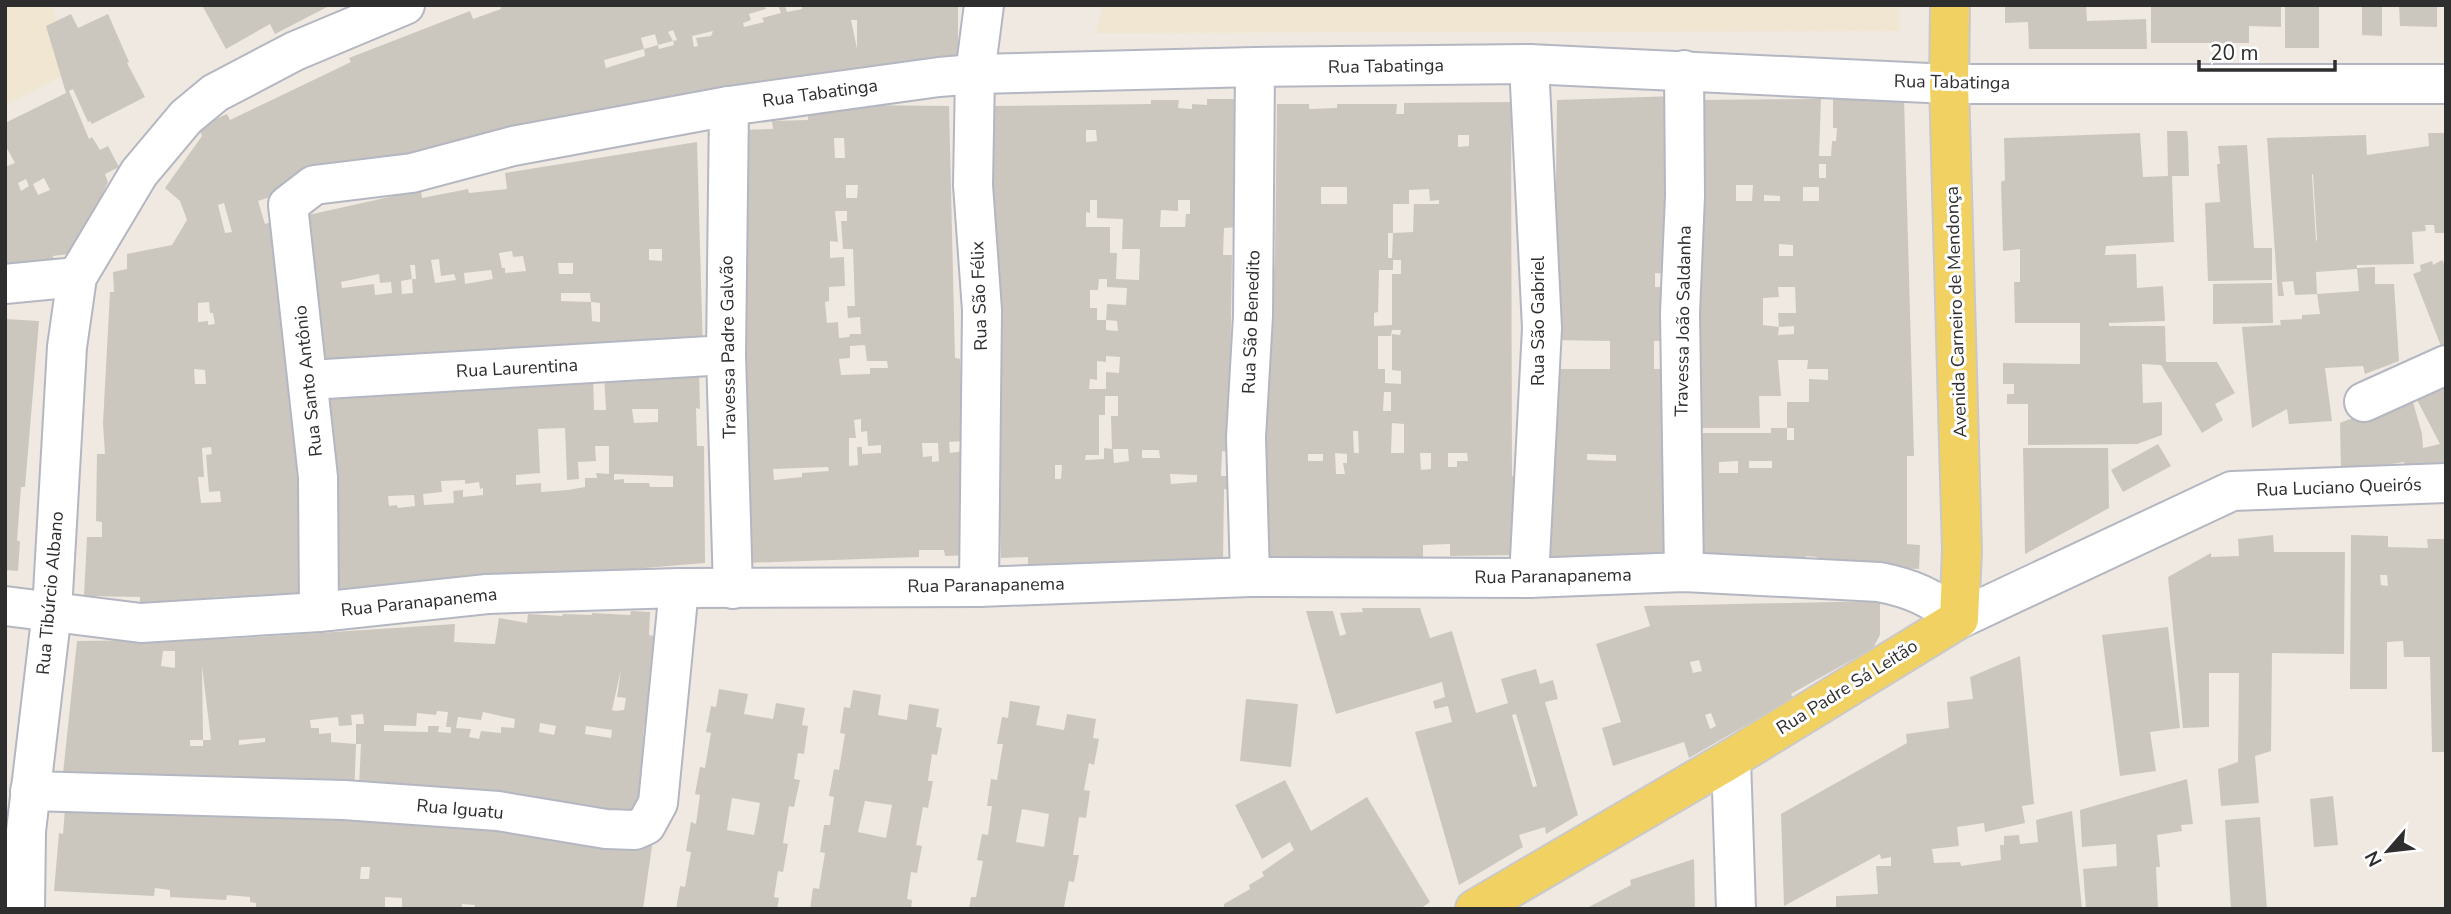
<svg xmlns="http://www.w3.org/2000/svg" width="2451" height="914" viewBox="0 0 2451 914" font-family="'Nunito Sans',sans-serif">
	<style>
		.education { fill: #f0e6d1 }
		.building { fill: #cbc7bf; fill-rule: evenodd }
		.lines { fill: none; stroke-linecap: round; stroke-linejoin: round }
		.minor-casing { stroke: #b4b7c1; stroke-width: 42 }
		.major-casing { stroke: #c9c9c9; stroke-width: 42 }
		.minor { stroke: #fff; stroke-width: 38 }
		.major { stroke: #f2d163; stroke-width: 38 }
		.labels { text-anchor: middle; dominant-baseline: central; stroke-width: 6; stroke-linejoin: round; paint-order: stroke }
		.street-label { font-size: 18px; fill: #2e2e2e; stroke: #fff }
	</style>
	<rect width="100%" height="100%" fill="#efe9e1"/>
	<g class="education">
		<path d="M5,5h47l20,66 -67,34z"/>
		<path d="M1103,5h797v26l-804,2z"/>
	</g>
	<g class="building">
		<path d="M202,5h129l-56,29 -5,-10 -44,25z"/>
		<path d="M500,5h264l2,4 -17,5 2,6 -8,3 1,4 20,-5 -2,-4 19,-5 -3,-8h7l2,7 15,-3v-4h156v57l-670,129 -30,10 7,23 7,-2 9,63 26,310 -93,2v5h-74v-5l-56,-1 3,-59h15v-15l-6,-1 1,-67h8l-2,-31 7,-131h4l-1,-20 14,-3v-15l45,-9 15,-25 -7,-19 -15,-13 37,-52 -4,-9 29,-13 3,6 121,-58 -2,-4 121,-47 3,8 28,-10zM851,20h6v29l-2,-10zM673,30l4,10 -4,1 1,4 -15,4 -1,-4 -14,4 -3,-11 14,-4 3,11 15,-4 -5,-9zM713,31l-2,5 -15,2 2,8 -4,1 -2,-11zM644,49l1,7 -39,12 -2,-8zM224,203l8,29 -7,1 -7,-28zM209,302l1,11h3l2,11 -7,1v-4l-10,1v-19zM194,369l11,1 1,14h-11zM211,447l1,7 -6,1 3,37 11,-1 1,11 -20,1 -3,-26h6l-2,-29z"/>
		<path d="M2005,5h81l1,16 59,-2 1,30h-118l-1,-27 -23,1z"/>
		<path d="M2151,5h130v22l-32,-1v17h-98z"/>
		<rect x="2285" y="5" width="34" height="43"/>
		<path d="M2362,5h20v31l-20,-1z"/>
		<path d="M2399,5h38v22l-37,-1z"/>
		<path d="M71,14l7,14 30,-14 21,48 -2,1 18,34 -53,27 -2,-3 -2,1 -15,-33 -4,2 20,48 3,-2 8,13 8,-4 11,21 -14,7 3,8 -32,71 -23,3 2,12 -50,-1v-100l10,-4 -10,-18v-22l61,-30 -20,-67zM44,178l6,12 -12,5 -5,-11zM26,179l3,7 -8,5 -3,-8z"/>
		<path d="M1675,96l-8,178 -12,-1v14h12v54h-13v28h13l2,190 -118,-3 3,-187h56v-28l-56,-1 3,-240zM1587,454l29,1v6l-29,-1z"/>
		<path d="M1904,98l10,358h-7v88l13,1 -1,24 -102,-5v-7l-11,-1 -1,8 -112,-2 -1,-129h79v-5h16v12h7v-12h-7v-26h22v-23l19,1v-11h-21l1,-9h-30l3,36h-22l1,32h-68l4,-328 125,-1 -2,57h12l1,-15h4l1,-13h-4v-29zM1819,164h7v14h-7zM1736,185h17l-1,16h-16zM1803,187h16v14h-16zM1764,195l16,1v5h-16zM1779,244l14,1v11h-14zM1778,287h17l1,26h-18l1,14 -16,-2v-27l16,-1zM1794,326v8l-16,1 1,-8zM1738,461v12h-19v-11zM1749,461h23v7h-23z"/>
		<path d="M1207,99h33l-1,128 -15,1 -1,27h9l-3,197 -7,-1 -1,25h8v14l-5,-1 -1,72 -195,3v-7l-27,1 -10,-306 1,-146 159,-2v-4h28l-1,8 14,1v-5l15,1zM1086,130h10l1,11 -11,1zM1090,200h7v18l26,1 -1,30h18l-1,31 -23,-1 1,-26h-7v-26h-24v-15l4,1zM1178,200h12v14h-4l-1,13h-25l1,-17 17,1zM1099,279h8v8l20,1 -1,17 -19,-1 -1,16h-9v-12h-7v-18h8zM1106,320l11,1 1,10 -12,-1zM1106,356l14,1 -1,16 -13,-1v17h-17l1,-10 7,1v-19l9,1zM1105,396h13v20h-7l1,33h16l1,12 -15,2 -1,-14 -9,-1v11l-19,1 1,-5h13v-40h6zM1142,450h17l1,8h-18zM1055,465h7l-1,14h-6zM1170,474l27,1v7l-26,2z"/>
		<path d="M1511,102l1,374 6,1 -1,54h-5l-1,24 -61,1v-12l-27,1v12l-154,5 -5,-108 11,-198 2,-152h32v5l28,-1v-4h60l-1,10h8v-11zM1458,135h11v11l-11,1zM1321,187h26v17h-26zM1429,189l1,12 9,-1v4h-25l-1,28 -20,1 -1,25h-4v-25h5v-29h16v-14zM1393,260h8v14h-9v51l-18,1v-13l4,-1 1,-42h14zM1392,330h9l-1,5 -8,-1v36l9,1v13l-16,-1v-14h-7v-33h13zM1384,392h7v19h-8zM1392,423l12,1v29h-13zM1353,431h5l1,22h-5zM1335,453l12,1v9h-4l2,11h-9zM1420,453h11v16l-10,1zM1448,453h19l1,8h-11v6h-9zM1308,454h15v7h-15z"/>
		<path d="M862,105l87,1 6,252 5,1 3,82 -14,1 1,11 14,-2 5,104 -24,1 -1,-6h-25v7l-174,6 -10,-433 38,-1 -1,-8 36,-1v-7zM834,138h10l1,20h-10zM846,185h12l-1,13h-11zM835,211h12v10h-6l2,28h10l2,57h-8l1,12 12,-1 1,17h-11l-1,3 -10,1 -1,-16 -11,1 -2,-21 4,-1v-14l16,-1 -1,-29 -14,1v-17l8,1zM865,345l2,16h20l1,7h-18v6l-29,1 -2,-16 11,-1v-12zM861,419v13l6,-1 1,15 13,-1v8l-19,1v-7h-5l1,18 -9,1v-28h7l-2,-18zM922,443h16l1,18 -7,1v-6l-9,1zM828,467l1,4 -27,2v4l-28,3 -1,-11z"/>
		<path d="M2167,131h20l1,8 1,37h-17l2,66 -68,4 -1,9 31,-1 1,34 26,-2 2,35 -56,2v3h56l1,36h51l18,31 -20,11 8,16 -21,13 -41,-68 -19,-1 1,39 19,-1v33l-25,9 -109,1v-41h-21v-10h7v-10h-11v-21l77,1v-41h-65l-1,-41h6v-33l-17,2 -2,-69 4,-2 -1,-42 136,-5 3,44 25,-1z"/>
		<path d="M2428,133h18v100h-11l-1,-8h-9l1,6 -14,1 2,32 -57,1v4l-41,3 1,22 -22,1 -2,-14 -11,1 2,14h-6l-11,-158 99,-3 1,20 62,-9zM2313,174l4,66 -1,1 -4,-66z"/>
		<path d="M697,142l6,209 -385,16 -10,-152 113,-25 1,8 46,-9 1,4 38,-4 -2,-16zM649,249h13v12l-13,-1zM512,251l1,6 10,-1 3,15 -21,2v-5h-3l-3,-15zM439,259l2,17 13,-2 2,6 -21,3 -4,-23zM558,263h15v11h-14zM410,265h5l1,14h-4l1,14 -11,1 -1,-13 11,-2zM491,270l2,9 -28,5 -1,-11zM379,274l1,9 11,-1 1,11 -17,2 -1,-11 -32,4 -1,-6zM561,293h29l1,9 9,1v19l-8,-1 -1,-19 -30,-1z"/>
		<path d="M2247,145l7,103h18v32l-64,1 -3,-78 15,-1 -3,-38h3l-2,-18z"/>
		<path d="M2442,260l4,7v77l-5,2 -28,-72 8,-3 -1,-6 12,-4 1,4z"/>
		<path d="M2375,267v17h19l5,77 -34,13 -2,-8 -38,2 7,53 -43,3 -2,-15 -35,19 -10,-101 39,-2 -1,-5 22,-1v-4l18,-1 -3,-20 42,-3 -2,-23z"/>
		<path d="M2272,283l1,40 -60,1v-40z"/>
		<path d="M5,319l34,2 -14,166h-4l-4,54h3l-2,30 -13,-1z"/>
		<path d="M699,369l1,40 -4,-1 1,38h7l1,117 -373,31 -10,-206 271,-14 1,36h12l-2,-36zM632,409h26v13l-24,1zM565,428l2,52 12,-1 -1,-17 18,-1 -1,-15h14v28l-13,-1 1,5h-12v9l-17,3 -27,2v-9l-25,2v-10l24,-2 -2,-44zM614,474l59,2v11h-23l-1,-4h-25v-4l-10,1zM465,480v4l14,-2 1,7 3,-1v7l-20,2v-7l-10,1 1,12 -30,2 -1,-11 19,-2 -1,-11zM414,495l1,11 -17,2 -1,-3 -8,1 -1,-10z"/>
		<path d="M2446,383v81l-40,8 -2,-10 -63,10 -1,-49 71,-28 11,39 1,14 17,-4 -24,-46z"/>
		<path d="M2158,444l13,22 -48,26 -12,-22z"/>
		<path d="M2023,448h85l1,60 -84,46z"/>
		<path d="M2273,535l1,17h71l-1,102 -72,-1 -1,98 -16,5 4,47 -38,3 -3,-37 20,-7 1,-89h-30v54l-26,1 -15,-151 43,-24v4l28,-1 -1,-17z"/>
		<path d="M2351,535l37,1v11l40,1 -1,-9h19v213h-14l-2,-95h-26l-1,-16 -16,1v47h-37zM2380,575h7l1,11 -7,-1z"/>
		<path d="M1880,601v34l-7,13 -82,46 2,4 -104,60 -5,-16 -71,24 -11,-38 19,-6 -25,-78 54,-18 -6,-20zM1699,660l3,11 -9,2 -3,-11zM1711,713l5,13 -6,3 -5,-14z"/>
		<path d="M1362,608h58l10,30 22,-7 24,82 32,-10 -7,-24 35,-10 4,15 13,-4 5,19 -13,3 33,113 -32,19 -1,-7 -26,8 4,12 -64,38 -44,-153 37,-10 -4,-16 -13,3 -2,-8 12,-4 -3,-15 -106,32 -30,-103h27l7,25 6,-2 -6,-21 23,-1zM1516,714l21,72 -4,1 -21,-72z"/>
		<path d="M631,611l19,1 -1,23 10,2 -16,98 8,2 -14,84 -278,-34 2,-43h-5l-2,55 -292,-16 15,-142 149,-2 229,-15 -1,18 41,2 4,-26 28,5 1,-9 34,2 1,-2 29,1v-2l38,2zM163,651h12v17l-14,-2zM202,666l9,74h-8v6h-13v-6h13zM621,669l-4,28 9,1 -2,12 -9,1 -3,-1zM437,711l11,1 -2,15h5v6l-13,-1 1,-6h-11v6l-44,-1v-6l32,1 1,-13 19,2zM483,712l32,7 -1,9 -13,-1v6l-20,-2 -2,8 -10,-2 2,-8 -15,-1 2,-11 23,3zM363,714l1,10h-8v20l-25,-2v-9l-12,1v-6h-8l-1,-8 28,-3 1,9 13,-1 -1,-10zM540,723l16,3 -2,9 -15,-3zM586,726l26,4 -1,8 -26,-4zM265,738v4l-26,3v-5z"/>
		<path d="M2168,627l12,101 -30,4 6,39 -36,5 -18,-141z"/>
		<path d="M2020,656l14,148 -12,2 3,17 -40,9 -1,-9 -27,4 2,19 -27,3 2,14 26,-1 1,4 40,-6 -1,-15h4v-9l15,-1 1,9 18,-2 -2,-22 36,-9 10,98h-246v-13l42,-2 -2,-28h15v-9l-10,2 -1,-5 -96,52 -3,-92 126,-71 -1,-9 43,-6 -2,-26 26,-3 -3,-22z"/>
		<path d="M719,689l29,5 -4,20 29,5 3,-16 29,5 -3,17 6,1 -4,28 -6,-1 -4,26 6,1 -6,27 -5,-1 -6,37 5,1 -5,28 -5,-1 -4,26 5,1 -2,11h-101l4,-23 5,1 6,-35 -5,-1 5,-29 5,2 4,-29 -5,-1 5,-27 5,1 6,-35 -5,-1 5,-26 5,1zM732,798l28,5 -6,32 -27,-5z"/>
		<path d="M853,690l28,5 -3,20 29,5 2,-16 30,5 -3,18 6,1 -5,27 -5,-1 -4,27h5l-5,27 -5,-1 -7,38 6,1 -5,27 -6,-1 -4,27 5,1 -1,9h-101l3,-21 6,1 6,-36 -5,-1 4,-27h6l4,-28 -5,-1 5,-27 5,1 6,-36 -5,-1 4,-26 6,1zM865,801l27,4 -6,33 -28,-6z"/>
		<path d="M1246,699l52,5 -7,63 -51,-6z"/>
		<path d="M1010,701l30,5 -4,19 28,5 3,-16 29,5 -3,19 6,1 -5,26 -5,-2 -5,27 6,1 -4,27 -7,-1 -6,38h6l-5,27 -5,-1 -5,26 5,2h-100l2,-12h5l7,-36 -6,-1 5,-26 6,1 4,-29h-5l4,-27 6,1 6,-36h-6l5,-27 6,1zM1022,809l27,5 -5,33 -28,-5z"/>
		<path d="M2187,779l6,45 -12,1 1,6 -25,4 3,32h-4l2,42h-72l-3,-40 34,-3 -1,-22 -34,3 -2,-37z"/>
		<path d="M1285,780l26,51 56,-34 63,105 -10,7h-196v-5l26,-15 -1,-4 15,-9 -2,-4 32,-22 -4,-8 -28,17 -27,-54z"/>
		<path d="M2333,796l5,49 -24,2 -4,-48z"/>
		<path d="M65,808l138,8v-3l134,5 316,21 -10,70h-168v-4l-13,-1v5h-60v-11l-17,-1v12h-129v-6l-6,-1v-5l-23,-2 -1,5 -56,-3v-7l-15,-2 -1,8 -100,-5 5,-58 4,1zM361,867h9l-1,12h-9z"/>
		<path d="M2260,817l7,92h-36l-6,-89z"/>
		<path d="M1694,859l1,50h-110l46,-24 -1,-5z"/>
	</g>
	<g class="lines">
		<g class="minor-casing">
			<g id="minor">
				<path d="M1684,70l1,126 -5,117 4,259"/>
				<path d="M729,106l-3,249 7,234"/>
				<path d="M5,284l72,-7"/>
				<path d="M309,380l417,-25"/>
				<path d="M2364,402l82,-37"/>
				<path d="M1250,577l-4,-140 7,-121 2,-249"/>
				<path d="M1529,578l13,-250 -13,-264"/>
				<path d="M979,587l3,-277 -9,-125 2,-111 9,-69"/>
				<path d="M5,606l136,17 178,-11 168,-18 192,-6 300,-1 271,-10 279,1 155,-6 195,10c32,6 54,16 80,37l273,-128 214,-8"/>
				<path d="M319,612l-1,-135 -30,-272 26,-20 98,-12 101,-27 216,-40 210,-29 36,-3 280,-7 274,-3 420,20h497"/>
				<path d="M1731,759l5,150"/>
				<path d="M30,791l314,9 154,11 108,18 29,1 11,-5 12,-22 21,-215"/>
				<path d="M25,909l1,-78 26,-220 15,-264 10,-70 62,-104 47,-56 29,-24 80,-42 110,-46"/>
			</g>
		</g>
		<g class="major-casing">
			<path id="major" d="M1475,909l256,-150 228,-140 3,-68 -13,-467 1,-79"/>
		</g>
		<use href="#minor" class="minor"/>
		<use href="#major" class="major"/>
	</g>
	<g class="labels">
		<g class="street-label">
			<text transform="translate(1386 66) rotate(-1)">Rua Tabatinga</text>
			<text transform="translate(1952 82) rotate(1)">Rua Tabatinga</text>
			<text transform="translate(820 93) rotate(-8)">Rua Tabatinga</text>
			<text transform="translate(979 296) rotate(-92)">Rua São Félix</text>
			<text transform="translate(1956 312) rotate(-92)">Avenida Carneiro de Mendonça</text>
			<text transform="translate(1538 321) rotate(-90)">Rua São Gabriel</text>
			<text transform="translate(1683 321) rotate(-89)">Travessa João Saldanha</text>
			<text transform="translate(1251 322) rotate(-88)">Rua São Benedito</text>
			<text transform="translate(728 347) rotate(-91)">Travessa Padre Galvão</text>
			<text transform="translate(517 368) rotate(-3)">Rua Laurentina</text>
			<text transform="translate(308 381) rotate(-96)">Rua Santo Antônio</text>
			<text transform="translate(2339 487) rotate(-2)">Rua Luciano Queirós</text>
			<text transform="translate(1553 576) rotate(-1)">Rua Paranapanema</text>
			<text transform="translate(986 585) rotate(-1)">Rua Paranapanema</text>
			<text transform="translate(50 593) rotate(-85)">Rua Tibúrcio Albano</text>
			<text transform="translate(419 602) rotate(-6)">Rua Paranapanema</text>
			<text transform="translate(1847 687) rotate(-32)">Rua Padre Sá Leitão</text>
			<text transform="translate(460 809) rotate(5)">Rua Iguatu</text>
		</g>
	</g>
	<rect width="2451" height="914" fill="none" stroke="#2e2e2e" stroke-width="14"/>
	<g transform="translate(2388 851) rotate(242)" stroke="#ffffff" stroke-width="5" paint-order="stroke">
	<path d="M0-5L12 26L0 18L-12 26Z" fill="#2e2e2e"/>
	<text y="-10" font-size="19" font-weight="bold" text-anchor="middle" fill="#2e2e2e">N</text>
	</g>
	<path d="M2199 60v10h136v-10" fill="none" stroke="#2e2e2e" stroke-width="3.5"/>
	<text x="2210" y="60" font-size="21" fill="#2e2e2e" stroke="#ffffff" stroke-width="5" paint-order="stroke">20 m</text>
</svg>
